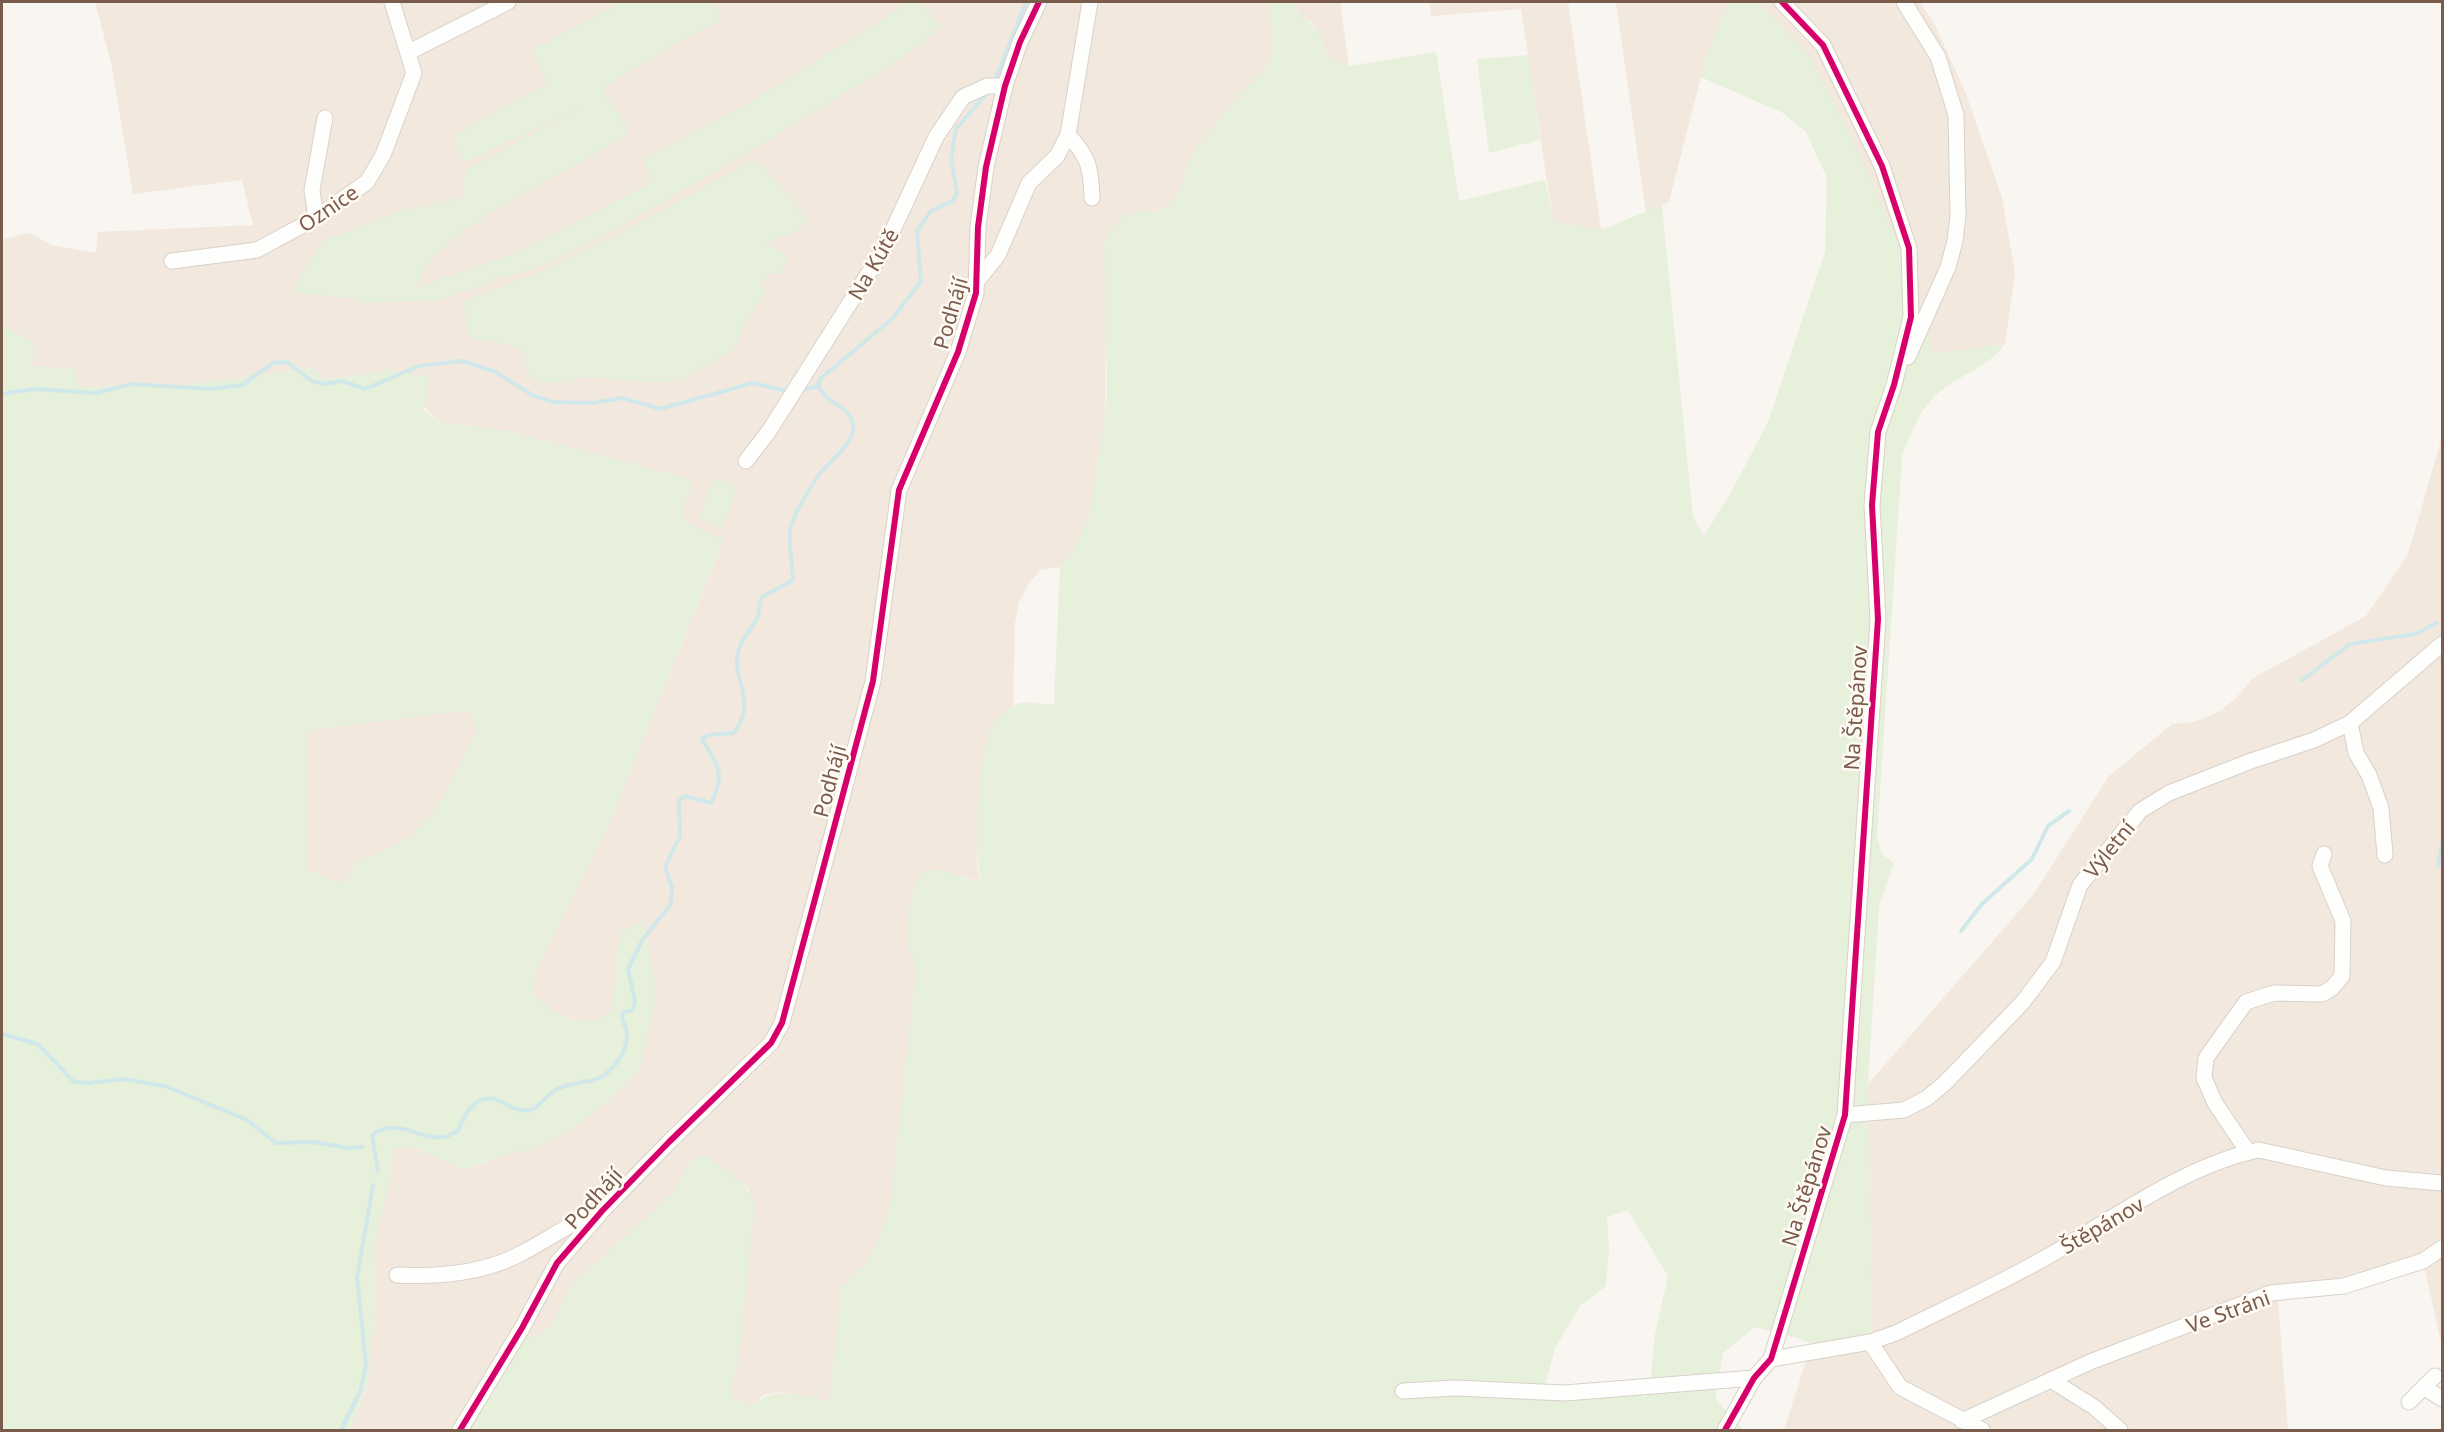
<svg xmlns="http://www.w3.org/2000/svg" width="2444" height="1432" viewBox="0 0 2444 1432" font-family="'Noto Sans',sans-serif">
	<style>
		.residential { fill: #f2e8de }
		.green { fill: #e7f0db; fill-rule: evenodd }
		.lines { fill: none; stroke-linecap: round; stroke-linejoin: round }
		.stream { stroke: #d0e8ea; stroke-width: 4 }
		.minor-casing { stroke: #d7d1cb; stroke-width: 17 }
		.minor { stroke: #fefefd; stroke-width: 15 }
		.cycleway-casing { stroke: #fffaf3; stroke-width: 10 }
		.cycleway { stroke: #d6006c; stroke-width: 6 }
		.labels { text-anchor: middle; dominant-baseline: central; stroke-width: 5; stroke-linejoin: round; paint-order: stroke }
		.street-label { font-size: 21px; fill: #7a5c4d; stroke: #fffaf3 }
	</style>
	<rect width="100%" height="100%" fill="#f9f5f0"/>
	<g class="residential">
		<path d="M95,2h1175l2,54 -3,8 -34,36 -33,43 -7,3 -17,48 -11,13 -13,5 -48,120 -1,82 -16,103 -14,31 -15,19 -19,3 -13,14 -9,18 -4,20 -2,85 -18,14 -14,47 -4,97 4,17 -44,-12 -23,16 -6,55 9,24 -1,10 -27,240 -21,46 -26,25 -13,115 -47,-9 -18,3 -12,10 -19,-6 -2,-12 8,-30 10,-168 -28,-23 -18,-10 -11,3 -19,34 -101,92 -20,41 -18,11 -67,93h-118l18,-43 8,-69 -1,-73 15,-59 5,-38h21l49,22 107,-39 35,-28 34,-34 -20,-136 -9,81 -12,6 -15,3 -32,-10 -20,-21 2,-16 74,-149 116,-287 -37,-17 -6,-11 13,-32 -187,-49 -70,-10 -47,-51 -64,10 -14,-12 -126,17 -108,2 -4,-18 -43,-3 3,-11 -2,-13 -30,-17v-86l28,-6 21,12 45,8 2,-21 155,-7 -11,-45 -109,14 -21,-127z"/>
		<path d="M1292,2h48l9,64 -22,-9 -5,-18 -9,-16 -11,-7z"/>
		<path d="M1430,2h138l33,228 -48,-9 -32,-212 -90,7z"/>
		<path d="M1616,2h114l-22,47 -39,153 -23,11z"/>
		<path d="M1759,2h161l14,21 31,68 37,107 13,75 -10,71 -71,9 -32,-100 -91,-194z"/>
		<path d="M2442,437v909l-18,-80 -146,33 10,131h-504l22,-69 24,-8 42,-21 -4,-248 165,-189 76,-119 63,-52 22,-2 25,-10 17,-14 17,-20 113,-62 42,-62z"/>
		<path d="M470,710l7,22 -42,79 -27,28 -52,24 -11,21 -37,-13v-141z"/>
	</g>
	<g class="green">
		<path d="M621,2h94l6,18 -51,27 -68,42 27,40 -2,4c-51,40 -195,93 -211,155l111,-40 115,-61 10,-7 -9,-21 102,-54 131,-81 30,-22h13l22,23c-12,13 -28,25 -42,35 -22,16 -47,28 -70,43 -47,28 -294,184 -333,174l-5,5 -53,18 -74,3 -7,-4 -61,-6 -1,-8 27,-43 77,-31 65,-14v-21l5,-8 106,-57 3,-3 -111,54c-9,-5 -15,-19 -11,-29l91,-49 -15,-32 6,-5z"/>
		<path d="M1270,2h22l5,8 22,21 8,26 22,9 87,-14 23,149 86,-21 8,41 48,9 61,-25 31,312 11,19 30,-49 34,-65 57,-170 2,-74 -21,-46 -23,-19 -82,-36 7,-28 22,-47h29l52,57 41,79 50,115 32,100 71,-9c-16,23 -42,29 -63,46 -22,17 -31,42 -40,67l-25,381 5,16 12,9 -15,43 -11,178 4,248 -42,21 -32,-15 -43,-11 -32,26 -8,45 29,32h-1277l57,-94 10,1 18,-11 20,-41 101,-92 19,-34 11,-3c17,8 48,29 52,48l-16,153 -8,30 2,12 19,6c27,-21 47,-8 77,-4l13,-115 26,-25 21,-46 27,-240c1,-13 -6,-20 -8,-31 -2,-14 3,-70 19,-74 19,-3 36,11 54,12 -7,-30 -4,-137 14,-161 4,-5 16,-15 22,-17 10,-3 27,1 37,0l6,-137 15,-19 14,-31 16,-103 2,-26 -3,-148 19,-23 20,-6h17l7,-4 11,-13 17,-48 7,-3 33,-43 34,-36 3,-8zM1628,1210l40,66 -13,58 -4,44 -6,20 -3,-4 -101,7 14,-53 25,-42 26,-20 3,-36 -2,-33z"/>
		<path d="M1528,55l12,85 -51,13 -12,-94z"/>
		<path d="M749,162l9,1 6,4 46,54 -15,10 -28,12 22,13v3l-9,15 -10,-1 -10,11 6,8 -23,34 -4,14 -11,14 -44,24 -28,5 -72,-6 -18,5 -20,1 -16,-6 -4,-10v-14c-18,-13 -49,-9 -59,-20l-3,-31 4,-3 75,-28 72,-35z"/>
		<path d="M2,325l30,17 2,13 -3,11 43,3 4,18 108,-2 126,-17 14,12 64,-10 40,7 -6,33 13,11 70,10 187,49 -13,32 6,11 37,16 -116,288 -74,149 -2,16c24,24 46,40 79,21l9,-80 23,-13 14,72 -17,77 -34,34 -35,28 -38,17 -41,11 -28,11 -49,-22h-21l-5,38 -15,59 1,73 -8,69 -18,43h-347zM470,710l7,22 -42,79 -27,28 -52,24 -11,21 -37,-13v-141z"/>
		<path d="M713,478l25,9 -15,41 -25,-8z"/>
	</g>
	<g class="lines">
		<g class="stream">
			<path d="M994,83l32,-81"/>
			<path d="M801,390l17,-4"/>
			<path d="M2,394l32,-5 62,4 35,-9 79,5 32,-4 31,-22 14,-1 25,19 11,3 19,-3 23,8 54,-23 43,-5 34,11 38,24 19,6 39,1 31,-5 37,11 93,-26 33,8"/>
			<path d="M2302,680l48,-36 65,-10 22,-11"/>
			<path d="M2438,865l4,-22"/>
			<path d="M1961,931l21,-27 50,-45 16,-33 21,-15"/>
			<path d="M2,1034l36,10 36,38 15,1 34,-4 42,7 82,34 29,23 37,-1 35,6 14,-1"/>
			<path d="M378,1171l-6,-36c25,-19 48,6 73,2 4,-1 9,-4 13,-6 7,-20 21,-42 46,-28 8,4 14,9 25,7 13,-3 15,-14 25,-19 10,-7 28,-8 40,-11 17,-5 33,-26 33,-45 0,-6 -4,-13 -5,-18l2,-5 9,-2 2,-9 -7,-32 15,-30 28,-35 1,-17 -7,-20 15,-31 -1,-35 5,-5 27,7c15,-30 7,-37 -9,-64l6,-4 25,-2c25,-29 1,-50 4,-76 2,-15 12,-24 19,-37 3,-6 4,-16 6,-23l31,-17c0,-13 -6,-44 -2,-55 6,-16 17,-34 27,-49 10,-15 33,-28 35,-47 3,-24 -37,-26 -34,-49l74,-62 28,-37 -4,-50 14,-20 22,-10 4,-8 -6,-35 5,-29 32,-37"/>
			<path d="M341,1430l19,-38 6,-27 -9,-87 16,-93"/>
		</g>
		<g class="minor-casing">
			<g id="minor">
				<path d="M1090,2l-22,133c21,22 23,33 24,63"/>
				<path d="M1904,2l34,55 18,58 2,100 -3,26 -7,26 -40,90"/>
				<path d="M409,52l99,-50"/>
				<path d="M316,218l-4,-28 13,-72"/>
				<path d="M172,261l85,-11 59,-32 51,-36 16,-27 31,-82 -22,-71"/>
				<path d="M978,280l20,-25 31,-72 28,-27 11,-21"/>
				<path d="M746,461l23,-30 115,-182 52,-112 27,-40 24,-11h18"/>
				<path d="M2350,723l6,30 13,22 12,33 4,47"/>
				<path d="M1845,1115l59,-5 23,-12 18,-15 78,-81 30,-40 27,-77 60,-74 29,-18 82,-32 63,-21 36,-17 92,-79"/>
				<path d="M2248,1152l-33,-49 -11,-25 2,-20 40,-56 28,-9 48,1 10,-6 10,-12 1,-55 -23,-55 4,-12"/>
				<path d="M397,1275c40,2 87,-2 123,-21 28,-14 52,-33 82,-43"/>
				<path d="M1870,1342l30,45 82,43"/>
				<path d="M1771,1359l99,-17 26,-9c52,-26 106,-50 156,-79 62,-36 136,-90 207,-104l127,28 56,5"/>
				<path d="M2051,1380l43,27 26,23"/>
				<path d="M2425,1388l17,11"/>
				<path d="M1403,1391l52,-3 110,5 189,-15"/>
				<path d="M2409,1402l26,-26"/>
				<path d="M1962,1421l128,-59 181,-69 73,-7 79,-25 19,-13"/>
				<path d="M460,1430l62,-102 35,-65 45,-52 67,-69 102,-99 11,-20 91,-342 26,-191 59,-138 18,-59 2,-66 8,-60 19,-81 15,-44 19,-40"/>
				<path d="M1725,1430l29,-52 17,-19 74,-244 33,-496 -6,-114 6,-73 16,-47 17,-68 -2,-69 -27,-82 -59,-121 -41,-43"/>
			</g>
		</g>
		<use href="#minor" class="minor"/>
		<g class="cycleway-casing">
			<g id="cycleway">
				<path d="M460,1430l62,-102 35,-65 45,-52 67,-69 102,-99 11,-20 91,-342 26,-191 59,-138 18,-59 2,-66 8,-60 19,-81 15,-44 19,-40"/>
				<path d="M1725,1430l29,-52 17,-19 74,-244 33,-496 -6,-114 6,-73 16,-47 17,-68 -2,-69 -27,-82 -59,-121 -41,-43"/>
			</g>
		</g>
		<use href="#cycleway" class="cycleway"/>
	</g>
	<g class="labels">
		<g class="street-label">
			<text transform="translate(328 208) rotate(-34)">Oznice</text>
			<text transform="translate(873 264) rotate(-60)">Na Kútě</text>
			<text transform="translate(950 313) rotate(-74)">Podhájí</text>
			<text transform="translate(1855 708) rotate(-86)">Na Štěpánov</text>
			<text transform="translate(829 781) rotate(-75)">Podhájí</text>
			<text transform="translate(2109 849) rotate(-51)">Výletní</text>
			<text transform="translate(1806 1186) rotate(-73)">Na Štěpánov</text>
			<text transform="translate(593 1198) rotate(-48)">Podhájí</text>
			<text transform="translate(2102 1225) rotate(-30)">Štěpánov</text>
			<text transform="translate(2228 1311) rotate(-20)">Ve Stráni</text>
		</g>
	</g>
	<rect width="2444" height="1432" fill="none" stroke="#7a5c4d" stroke-width="6"/>
</svg>
